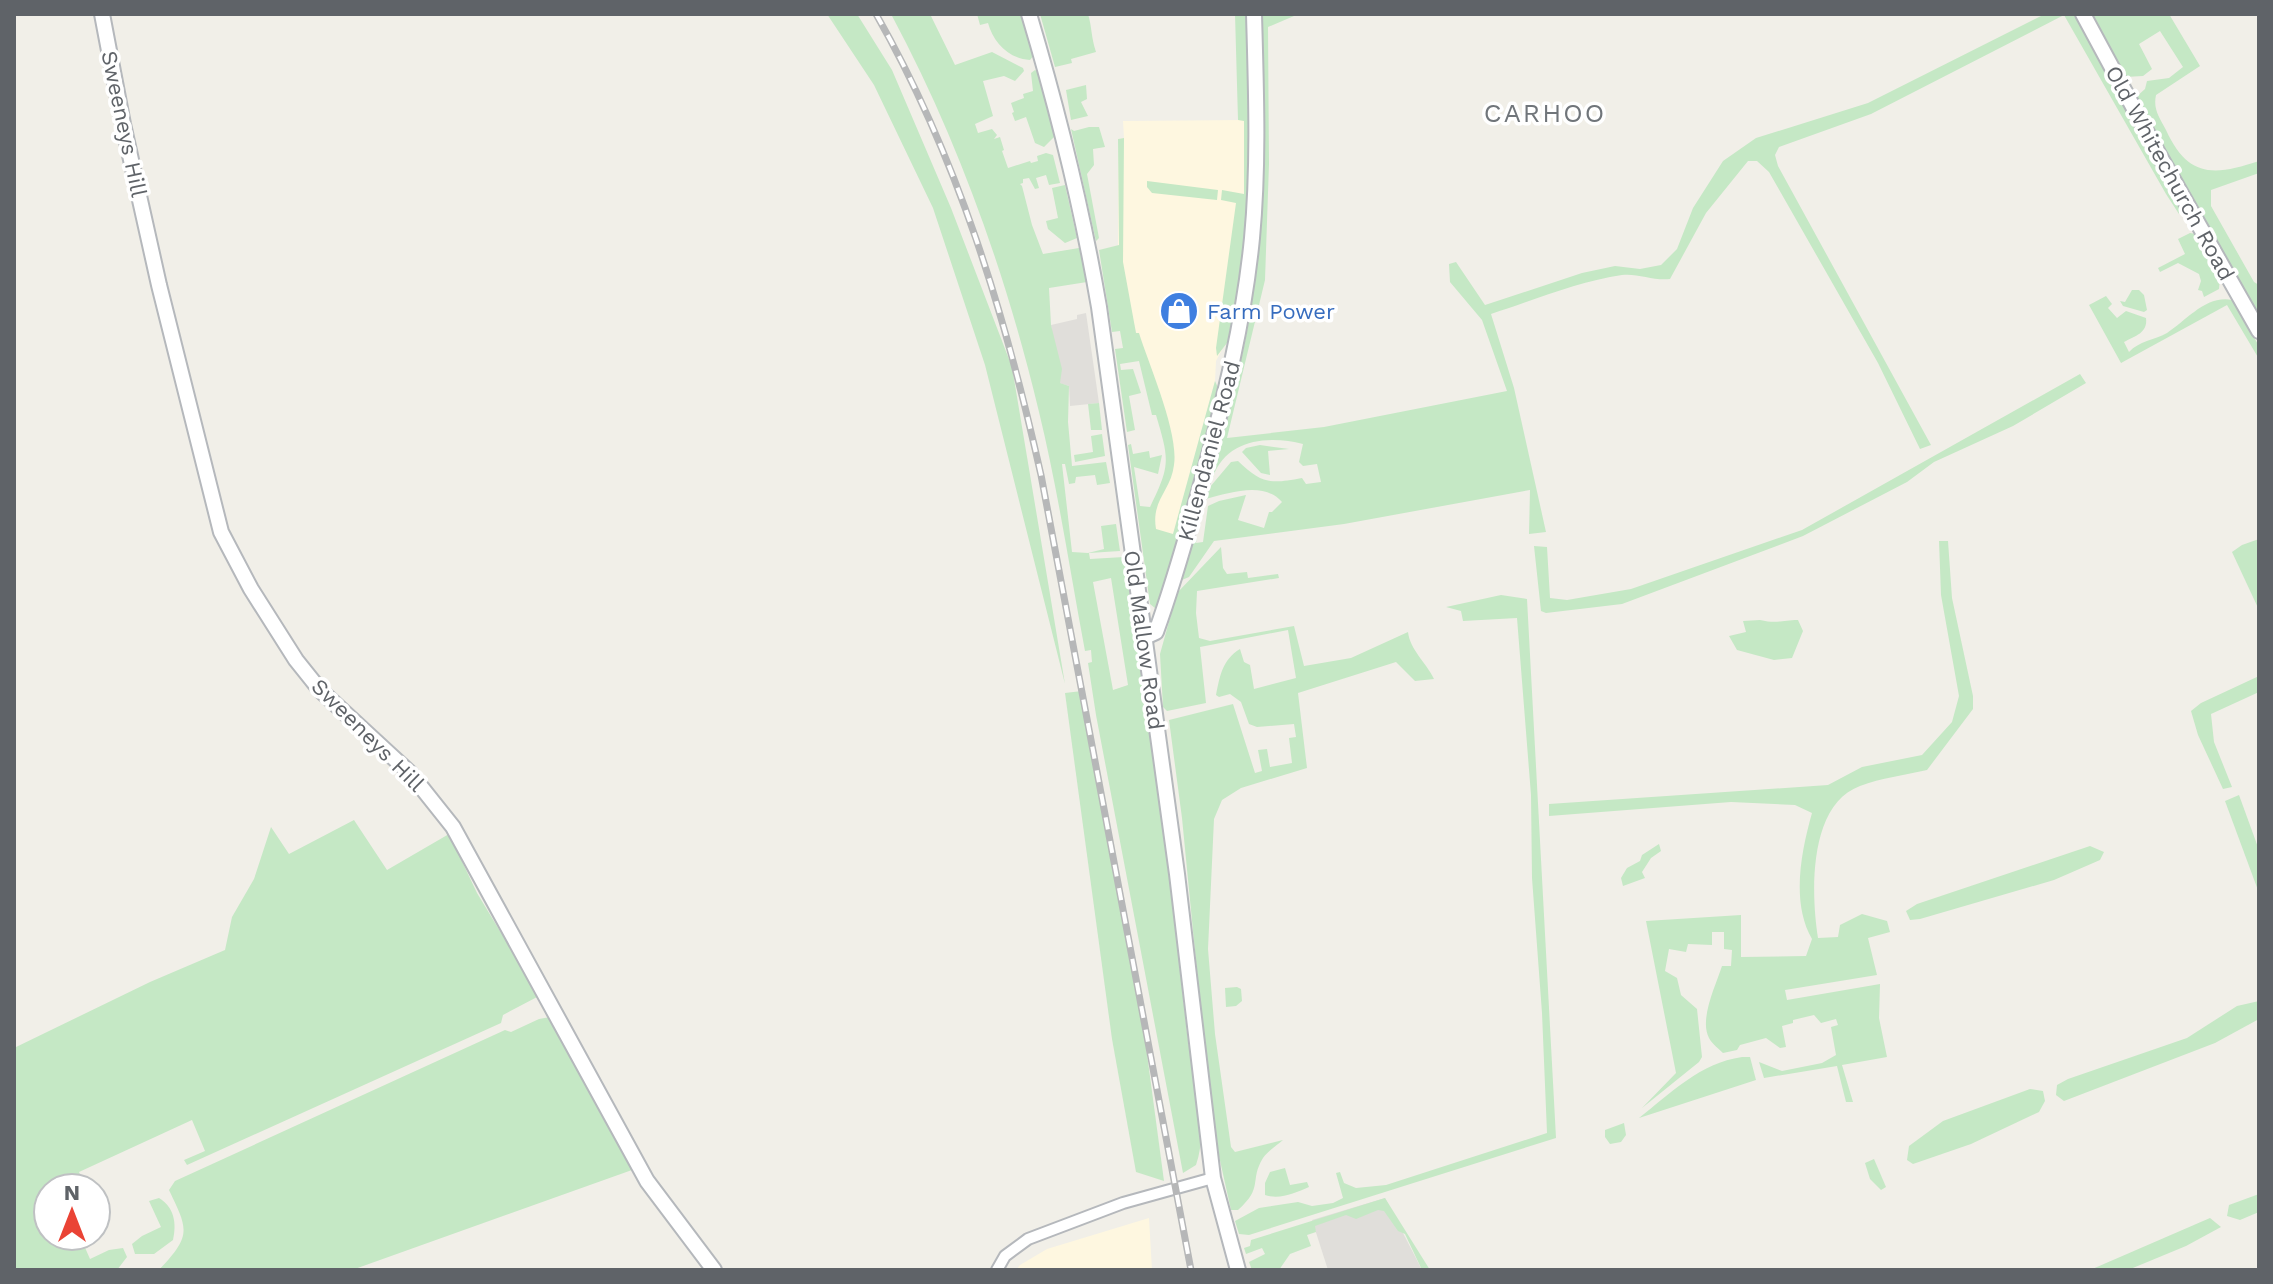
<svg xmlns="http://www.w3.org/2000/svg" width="2273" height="1284" viewBox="0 0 2273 1284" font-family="'Work Sans',sans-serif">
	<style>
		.commercial { fill: #fef7e0 }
		.industrial { fill: #e0deda }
		.green { fill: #c5e8c5; fill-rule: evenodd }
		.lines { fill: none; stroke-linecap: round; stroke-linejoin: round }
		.minor-casing { stroke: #b5b8bc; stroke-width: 14 }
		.tertiary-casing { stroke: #b5b8bc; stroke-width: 18 }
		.minor { stroke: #fff; stroke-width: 10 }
		.tertiary { stroke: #fff; stroke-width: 14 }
		.rail-casing { stroke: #b6b7b8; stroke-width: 7 }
		.rail { stroke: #fff; stroke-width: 4; stroke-dasharray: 12; stroke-linecap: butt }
		.labels { text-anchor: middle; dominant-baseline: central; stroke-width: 7; stroke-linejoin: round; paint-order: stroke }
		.street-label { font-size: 22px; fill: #5f6368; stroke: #fff }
		.shop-label { font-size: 22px; fill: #366cbe; stroke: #fff; text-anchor: start }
		.quarter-label { font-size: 26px; letter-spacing: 2px; fill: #70757a; stroke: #fff }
	</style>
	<rect width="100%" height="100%" fill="#f1efe8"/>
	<g class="commercial">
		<path d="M1244,120v79l-20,147 -8,15 -1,20 -43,158 -17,-3 -5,-29 13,-25 5,-27 -50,-192v-124l6,-1 -1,-17z"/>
		<path d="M1149,1218l3,52h-136l4,-5 27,-16z"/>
	</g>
	<g class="industrial">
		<path d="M1086,313l13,90 -29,3 -1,-20 -10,-3 -8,-58 26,-6v-4z"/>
		<path d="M1385,1198l37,72h-94l-16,-50z"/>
	</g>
	<g class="green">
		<path d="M827,14h30l35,56 59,138 61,159 53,317 -80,-319 -52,-157 -59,-123z"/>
		<path d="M891,14h39l25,51 37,-13 31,16 1,3 -9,10 -11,-5 -21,5 10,35 -18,8 3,9 14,-4 5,6 -3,4 6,-2 4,13 -2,1 6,17 22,-7 1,2 7,-2 -1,-5 9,-3 7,2 7,28 -11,2 -3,-10 -10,3 3,10 -4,1 -6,-11 -6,1v4l-3,1 2,2 10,39 11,29 36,-6 5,14 3,20 -38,6 2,37 11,44 -2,14 9,3 -1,36 4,44 34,-4 4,21 -13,2 -2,-10 -19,2 -1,6 -6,1 -4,-20h-3l10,88 16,1 16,-4 -3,-23 15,-2 4,27 -31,2 1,6 34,-2c25,158 46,316 63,476 5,41 23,92 9,132l-13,8 -87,-458 -8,-52 4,-1 -1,-12 -6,1c-15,-80 -27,-161 -46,-239 -33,-138 -81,-273 -148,-398zM1111,578l17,107 -15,5 -20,-108z"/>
		<path d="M977,14h46l11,41 -4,5c-21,-1 -37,-18 -42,-37l-8,2z"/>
		<path d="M1040,14h48c4,13 3,23 8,38l-25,7 1,4 -17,4z"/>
		<path d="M1235,14h13l1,182 -7,80 -12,63 -13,17 -1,-8 20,-145 -15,-3 1,-10 22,4v-73l-6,-1z"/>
		<path d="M1261,14l33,2 -26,11 1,137 -4,116 -38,158 97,-11 183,-36 -25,-71 -32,-38 -1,-18 7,-2 29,43 97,-32 33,-7 25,3 21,-4 16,-16 16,-41 30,-47 33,-23 112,-35 177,-89h31l103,191v9l-13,-20 -102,-179 -193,99 -92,33 -4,8 3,11 153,279 -11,4 -42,-86 -109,-191 -12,-11h-9l-42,52 -36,66c-16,2 -33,-6 -48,-4 -43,6 -90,26 -131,39l23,74 32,144 -17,2 1,-44 -186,34 -130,17 -25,36 -7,3 11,-39 4,-3 -1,5 7,-1 5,-36 11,-5 27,-6 -8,25 26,8 5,-16h3l10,-10c-18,-21 -53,-9 -76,-3l4,-12 21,-25 7,-1c24,23 32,23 64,17l4,6 15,-2 -4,-18 -14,2 -4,-4 4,-18c-34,-9 -77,-5 -90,33l-4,1c20,-65 39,-133 46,-202 10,-86 10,-175 6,-262z"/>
		<path d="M2092,14h77l31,52 -44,29c-3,14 3,22 10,35 22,48 48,46 93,31v12l-48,17v16l43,76 5,3v30l-96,-164 -28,-53 10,-9 2,-8 22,-3 14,-11 -23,-36 -21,13 13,25 -9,7 -18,1 -33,-58z"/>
		<path d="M1035,70l5,3 16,62 -12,12 -9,-4 -9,-26 -11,4 -3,-8 2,-1 -3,-9 13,-5 -1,-4 10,-3 -2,-18z"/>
		<path d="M1086,85l1,14 -6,3 7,14 -17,4 -5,-30z"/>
		<path d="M1089,127h10l6,20 -12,2 1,16 -7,9 12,64 -3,3 -25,-112 3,2z"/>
		<path d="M1124,138l-1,124 13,71h3c10,32 40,100 35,132 -3,26 -23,35 -18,64l17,5 42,-153 4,9 -61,217 -3,1 -5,-4 -22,-159 3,-1 2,10 16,-3 1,7 12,-3 -4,19 -24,-7 6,39 10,1c21,-42 19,-48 6,-92h-4l-13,-54 -19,3 1,6 12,-1 8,24 -12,3 6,34 -8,2 -12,-83 8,-1 -3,-17 -8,1 -13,-82 20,-5 -1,-106z"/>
		<path d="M1147,181l71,9 -1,10 -65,-7 -5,-6z"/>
		<path d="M1065,185l12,53 -12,5 -17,-14 -2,-8 12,-3 -6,-30z"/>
		<path d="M2190,233l6,1 24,44 -1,11 -15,8 -2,-6 -4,-1 3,-9 -2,-7 -21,-11 -18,9 -2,-4 27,-14 -7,-15z"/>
		<path d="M2132,290h7l5,5 3,15 -3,2 -21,-6 -3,-5 5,1z"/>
		<path d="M2106,296l6,8 -4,4 9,10 9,-7 20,7c2,15 -11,18 -22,24l5,10c10,-11 25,-12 38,-19 20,-13 39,-38 65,-33l27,46v13l-32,-54 -106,58 -32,-58z"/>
		<path d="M2080,374l6,9 -73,43 -79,36 -27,20 -104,54 -181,68 -76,9 -5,-2 -7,-65 13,1 3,51 17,2 64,-11 171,-59z"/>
		<path d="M1099,403l3,27h-11l-3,-26z"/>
		<path d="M1102,434l3,22 -30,6 -1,-7 19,-3 -2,-16z"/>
		<path d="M1260,445l29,4 -21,2 2,24 -9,-2 -19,-21 4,-4z"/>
		<path d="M2259,539v71l-27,-58 10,-7z"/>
		<path d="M1939,541h9l4,57 21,98v13l-46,61c-22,5 -46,8 -67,16 -52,19 -49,108 -42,152l20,-1 2,-12 22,-11 25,7 3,11 -22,6 9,37 -92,15 2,10 93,-16 -1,34 8,39 -45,8 11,37h-7l-9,-36 -73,12 -5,-16 23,9 40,-8 14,-8 -5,-28 7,-2 -2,-6 -15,4 -7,-8 -21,5v3l-11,3 4,21 -6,1 -14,-10 -26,7 -3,5 -14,3c-4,-4 -11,-9 -14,-15 -10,-19 7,-53 13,-72h9l1,-16 -8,-1v-17h-12v13l-24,-1 -2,8 -17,-3 -4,22 12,7 4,17 16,14 5,48 -3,5 -57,46 34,-35 -30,-152 95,-6v42l65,-1 6,-17c-21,-36 -11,-87 0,-126l-17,-8 -64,-3 -182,14v-12l279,-19 34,-18 60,-12 30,-33 7,-26 -18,-101z"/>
		<path d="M1221,547l2,21 4,6 20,-2 1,6 30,-4 1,4 -82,13 -1,22 3,25 11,3 84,-15 10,40 47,-8 57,-26c2,18 18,30 26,47l-19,2 -19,-19 -98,31 9,75 -66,20 -19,12 -8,19 -6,130 7,85 16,113 4,5 48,-12c-6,5 -15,11 -20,18 -14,23 1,29 -25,52h-7l-12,-54 -17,-133 -20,-205 -13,-98 64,-16 22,69 7,-2 -4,-21 9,-1 3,18 22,-4 -3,-25 7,-1 -2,-13 -37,3 -8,-3 -8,-22 -11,-8 -11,3 -3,-2c4,-19 6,-35 24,-46l4,13 6,3 4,24 42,-11 -8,-48 -88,17 6,56 -39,8 -4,-4 -3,-53 17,-61z"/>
		<path d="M1501,595l26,4 29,539 -307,97 -10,-1 -4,-13 24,-13 39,-6 14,4 21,-3 10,-5 -7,-25 4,-1 4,11 12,5 30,-3 161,-52 -5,-120 -10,-135 -1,-83 -14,-177 -54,3 -2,-10 -15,-4z"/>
		<path d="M1760,620c17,4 22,0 38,0l5,11 -11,27 -18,2 -37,-10 -8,-14 17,-4 -3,-11z"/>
		<path d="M2259,676v16l-48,22 3,28 18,45 -9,2 -25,-54 -7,-24 10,-8z"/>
		<path d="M1082,691l58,311 24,179 -28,-9 -24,-133 -47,-346z"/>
		<path d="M2239,795l20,55v43l-34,-92z"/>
		<path d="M354,820l33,50 62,-36 28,59 62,103 -36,19 -2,8 -314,142 -3,-5 21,-9 -13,-31 -113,52 6,16h-37v48h32l10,23 19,-9 14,-2 4,9 -10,13h-103v-222l136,-66 75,-32 7,-33 22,-38 17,-52 18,27z"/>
		<path d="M1659,844l2,7 -10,7 -9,14 3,6 -22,8 -2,-8 6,-10 13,-7 2,-6z"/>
		<path d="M2090,846l14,6 -4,8 -46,20 -134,39 -10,1 -4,-9 11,-7z"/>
		<path d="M1237,987l4,2 1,12 -6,5 -10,1 -1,-19z"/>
		<path d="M2259,1001v18l-44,24 -151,58 -8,-6 1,-10 11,-6 119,-41 50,-32z"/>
		<path d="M550,1017l82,153 -280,100h-193c33,-35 29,-40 10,-80l6,-9 330,-151 6,2 28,-13z"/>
		<path d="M1742,1057h8l6,23 -117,38c32,-25 61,-55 103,-61z"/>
		<path d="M2030,1089l13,2 2,10 -6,11 -68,32 -58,20 -6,-4 2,-14 34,-25z"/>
		<path d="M1624,1123l2,12 -5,7 -11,2 -5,-7v-7z"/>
		<path d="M1874,1159l12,28 -5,3 -11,-11 -5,-16z"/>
		<path d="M1285,1168l5,17 17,-3 2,5c-14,6 -29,13 -44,8v-12l5,-11z"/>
		<path d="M2259,1194v18l-19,8 -13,-4 2,-11z"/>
		<path d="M159,1198c15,9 18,25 14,42l-19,14h-19l-3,-10 10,-8 19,-9 -12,-26z"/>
		<path d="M1385,1198l45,72h-8l-17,-36 -7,-3 -14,-20 -6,-1 -22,9 -10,-4 -31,11 1,6 -9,3 4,11 -21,8 -11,16h-27l-3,-8 16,-8 -3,-6 -16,6 -2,-6 6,-2 1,-6z"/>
		<path d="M2210,1218l11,9 -35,19 -58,24h-38z"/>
	</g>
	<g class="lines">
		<g class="minor-casing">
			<path id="minor" d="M997,1270l8,-14 23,-17 95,-36 90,-25"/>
		</g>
		<g class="tertiary-casing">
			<g id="tertiary">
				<path d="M102,14l21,110 36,161 62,247 30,57 45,71 24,30 90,83 43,54 194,354 67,89"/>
				<path d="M1029,14c29,97 53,194 70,293l78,567 36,304 25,92"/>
				<path d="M2083,14l75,139 101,178"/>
				<path d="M1143,638l13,-6c18,-50 32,-100 46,-151 22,-80 42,-160 50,-243 7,-74 4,-150 2,-224"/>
			</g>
		</g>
		<use href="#minor" class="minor"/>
		<use href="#tertiary" class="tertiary"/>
		<g class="rail-casing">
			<path id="rail" d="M876,14c82,144 129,300 165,461l150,795"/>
		</g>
		<use href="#rail" class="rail"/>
	</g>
	<defs>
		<g id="shop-disc" transform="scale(2)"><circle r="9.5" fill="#3f7fe0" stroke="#fff"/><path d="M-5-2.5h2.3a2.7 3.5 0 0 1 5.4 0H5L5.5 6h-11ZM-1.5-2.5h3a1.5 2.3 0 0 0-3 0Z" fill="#fff"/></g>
	</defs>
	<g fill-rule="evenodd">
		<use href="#shop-disc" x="1179" y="311"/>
	</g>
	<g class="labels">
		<g class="street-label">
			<text transform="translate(124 124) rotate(78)">Sweeneys Hill</text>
			<text transform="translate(2170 173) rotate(61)">Old Whitechurch Road</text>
			<text transform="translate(1209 451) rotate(-75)">Killendaniel Road</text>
			<text transform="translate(1144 640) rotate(82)">Old Mallow Road</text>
			<text transform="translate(368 735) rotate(45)">Sweeneys Hill</text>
		</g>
		<g class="shop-label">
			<text x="1207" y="311">Farm Power</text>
		</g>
		<g class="quarter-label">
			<text x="1545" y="113">CARHOO</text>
		</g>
	</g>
	<rect width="2273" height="1284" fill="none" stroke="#5f6368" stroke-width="32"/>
	<g transform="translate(72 1212)"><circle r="38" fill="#ffffff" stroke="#bfc1c3" stroke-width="2"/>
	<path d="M0-6L14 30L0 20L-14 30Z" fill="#ea4335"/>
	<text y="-12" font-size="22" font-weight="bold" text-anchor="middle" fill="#5f6368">N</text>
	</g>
</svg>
